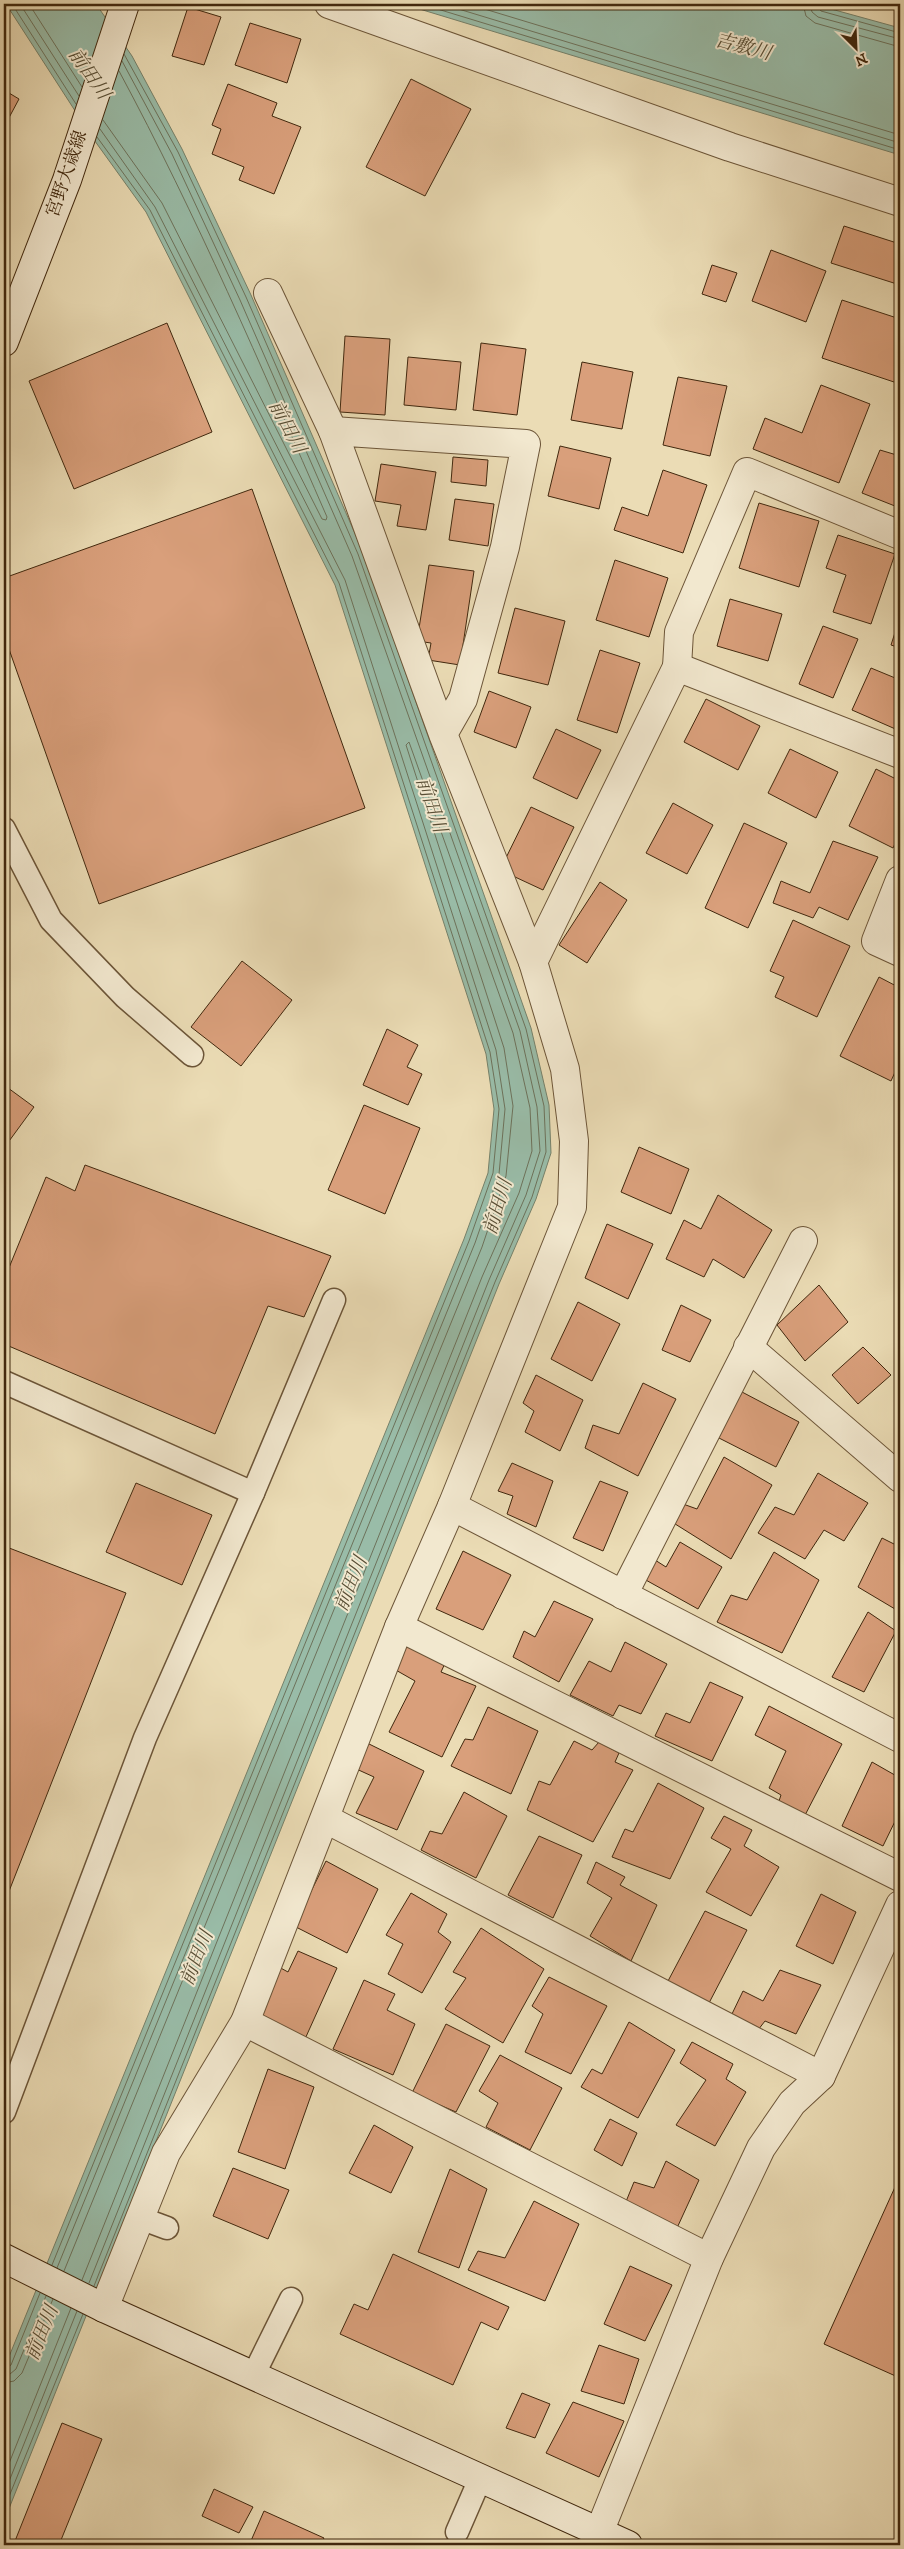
<svg xmlns="http://www.w3.org/2000/svg" width="904" height="2549" viewBox="0 0 904 2549" font-family="'IM FELL DW Pica','Noto Serif JP',serif">
	<style>
		.water { fill: #99bca8; stroke: #76816a }
		.lines { fill: none; stroke-linecap: round; stroke-linejoin: round }
		.shore { stroke: #6d725b; stroke-width: 1 }
		.building { fill: #d99f7b; stroke: #41280e }
		.lane-casing { stroke: #6c5538; stroke-width: 25 }
		.street-casing { stroke: #6c5538; stroke-width: 30 }
		.secondary-casing { stroke: #41280e; stroke-width: 30 }
		.lane { stroke: #f2e8cf; stroke-width: 22 }
		.street { stroke: #f2e8cf; stroke-width: 28 }
		.secondary { stroke: #f2e8cf; stroke-width: 28 }
		.labels { text-anchor: middle; dominant-baseline: central; stroke-width: 4; stroke-linejoin: round; paint-order: stroke }
		.street-label { font-size: 18px; fill: #41280e; stroke: #f2e8cf }
		.water-label { font-size: 19px; font-style: italic; fill: #574d34; stroke: #f2e8cf }
	</style>
	<rect width="100%" height="100%" fill="#ebdcb5"/>
	<filter id="stains"><feTurbulence type="fractalNoise" baseFrequency=".004" numOctaves="4"/><feColorMatrix values="0 0 0 0 .2 0 0 0 0 .09 0 0 0 0 .02 0 0 0 .5 -.17"/></filter>
	<radialGradient id="worn" r=".72"><stop offset=".6" stop-color="#630" stop-opacity="0"/><stop offset="1" stop-color="#630" stop-opacity=".3"/></radialGradient>
	<g class="water">
		<path d="M6,4h90l36,52 50,93 69,146 112,257 168,476 18,77 2,48 -15,46 -37,85 -495,1237v-152l460,-1130 24,-66 6,-64 -8,-55 -151,-469 -189,-373 -54,-75z"/>
		<path d="M403,4h410l87,24v127z"/>
	</g>
	<g class="lines">
		<g class="shore">
			<path d="M12,4l64,100"/>
			<path d="M20,4l59,92"/>
			<path d="M29,4l53,83"/>
			<path d="M421,4l479,146"/>
			<path d="M442,4l458,139"/>
			<path d="M468,4l432,131"/>
			<path d="M803,4l3,12 9,7 85,24"/>
			<path d="M810,4l2,8 6,5 82,22"/>
			<path d="M816,4l5,7 79,22"/>
			<path d="M103,120l59,83 160,316 4,1 1,-3c-66,-151 -130,-301 -208,-446"/>
			<path d="M52,2265l417,-1024 24,-68 6,-64 -9,-57 -151,-469 -189,-373 -53,-73"/>
			<path d="M57,2268l418,-1025 24,-69 6,-65 -9,-59 -151,-470 -190,-373 -55,-78"/>
			<path d="M64,2271l418,-1024 24,-71 7,-70 -9,-58 -98,-303 3,-3 104,291 17,75 2,43 -13,42 -37,84 -400,1003"/>
			<path d="M89,2283l400,-1003 37,-85 14,-44 -3,-44 -17,-76 -168,-475 -112,-256 -68,-146 -50,-93"/>
			<path d="M94,2286l401,-1004 37,-85 14,-45 -2,-46 -18,-77 -168,-475 -112,-257 -68,-145 -54,-98"/>
			<path d="M4,2369l7,-4 29,-72"/>
			<path d="M4,2375l6,-1 6,-5 30,-73"/>
			<path d="M4,2383l10,-2 8,-8 31,-74"/>
			<path d="M4,2476l67,-168"/>
			<path d="M4,2494l73,-183"/>
			<path d="M4,2509l79,-195"/>
		</g>
	</g>
	<g class="building">
		<path d="M188,7l33,10 -17,48 -32,-9z"/>
		<path d="M250,23l51,16 -14,44 -52,-18z"/>
		<path d="M411,79l60,30 -46,87 -59,-29z"/>
		<path d="M228,84l49,19 -5,13 29,11 -27,67 -35,-14 5,-13 -32,-13 9,-25 -9,-4z"/>
		<path d="M4,90l15,9 -15,28z"/>
		<path d="M844,226l56,18v41l-69,-22z"/>
		<path d="M771,250l55,21 -20,51 -54,-21z"/>
		<path d="M712,265l25,8 -11,29 -24,-8z"/>
		<path d="M842,300l58,19v65l-78,-26z"/>
		<path d="M167,323l45,109 -138,57 -45,-108z"/>
		<path d="M345,336l45,3 -5,76 -45,-3z"/>
		<path d="M481,343l45,6 -9,66 -44,-5z"/>
		<path d="M408,357l53,5 -5,48 -52,-5z"/>
		<path d="M582,362l51,10 -11,57 -51,-9z"/>
		<path d="M678,377l49,9 -17,70 -47,-11z"/>
		<path d="M821,385l49,19 -31,79 -86,-34 12,-31 37,15z"/>
		<path d="M560,446l51,12 -12,51 -51,-13z"/>
		<path d="M880,450l20,6v52l-38,-15z"/>
		<path d="M453,457l35,3 -2,26 -35,-4z"/>
		<path d="M381,464l55,8 -10,58 -29,-4 4,-21 -26,-4z"/>
		<path d="M663,470l44,15 -24,68 -69,-23 8,-23 26,9z"/>
		<path d="M252,489l113,319 -266,96 -95,-269v-57z"/>
		<path d="M455,499l39,5 -6,42 -39,-6z"/>
		<path d="M759,503l60,18 -20,66 -60,-19z"/>
		<path d="M838,535l57,19 -24,70 -38,-12 13,-37 -20,-7z"/>
		<path d="M615,560l53,18 -19,59 -53,-17z"/>
		<path d="M429,565l45,6 -14,94 -32,-5 3,-17 -14,-2z"/>
		<path d="M730,599l52,15 -14,47 -51,-15z"/>
		<path d="M515,608l50,13 -17,64 -50,-12z"/>
		<path d="M900,617v31l-9,-3z"/>
		<path d="M823,626l35,13 -25,59 -34,-14z"/>
		<path d="M600,650l40,13 -23,70 -40,-13z"/>
		<path d="M871,668l29,12v51l-48,-21z"/>
		<path d="M489,691l42,16 -15,41 -42,-16z"/>
		<path d="M706,699l54,27 -22,44 -54,-28z"/>
		<path d="M556,729l45,21 -24,49 -44,-21z"/>
		<path d="M790,749l48,23 -22,46 -48,-25z"/>
		<path d="M876,769l24,12v52l-7,15 -44,-22z"/>
		<path d="M673,803l40,22 -26,49 -41,-21z"/>
		<path d="M531,807l43,20 -31,63 -43,-20z"/>
		<path d="M744,823l43,20 -39,85 -43,-20z"/>
		<path d="M833,841l45,16 -30,63 -29,-13 -6,11 -40,-15 8,-22 29,12z"/>
		<path d="M600,882l27,18 -40,63 -28,-18z"/>
		<path d="M793,920l57,26 -33,71 -42,-20 9,-20 -14,-6z"/>
		<path d="M242,961l50,39 -51,66 -50,-39z"/>
		<path d="M879,977l21,11v73l-9,20 -51,-25z"/>
		<path d="M387,1029l31,16 -11,22 15,7 -14,31 -45,-20z"/>
		<path d="M4,1085l30,22 -30,41z"/>
		<path d="M364,1105l56,23 -35,86 -57,-24z"/>
		<path d="M639,1147l50,22 -18,45 -50,-22z"/>
		<path d="M85,1165l246,91 -27,61 -36,-11 -53,128 -211,-90v-64l42,-103 29,14z"/>
		<path d="M718,1195l54,35 -28,48 -31,-19 -9,18 -38,-18 18,-39 17,9z"/>
		<path d="M607,1224l46,20 -25,55 -43,-21z"/>
		<path d="M819,1285l29,37 -43,39 -28,-36z"/>
		<path d="M578,1302l42,22 -28,57 -41,-22z"/>
		<path d="M681,1305l30,15 -21,42 -28,-12z"/>
		<path d="M863,1347l28,28 -33,29 -26,-29z"/>
		<path d="M536,1375l47,25 -23,51 -35,-19 9,-21 -11,-8z"/>
		<path d="M643,1383l33,16 -38,77 -53,-28 8,-23 26,9z"/>
		<path d="M742,1392l57,30 -23,45 -59,-30z"/>
		<path d="M724,1457l48,28 -41,74 -59,-37 11,-18 14,5z"/>
		<path d="M512,1463l41,18 -17,46 -29,-13 6,-18 -15,-5z"/>
		<path d="M818,1473l50,30 -24,38 -20,-11 -19,29 -47,-26 17,-26 19,8z"/>
		<path d="M600,1481l28,11 -25,59 -30,-13z"/>
		<path d="M136,1483l76,32 -30,70 -76,-33z"/>
		<path d="M882,1538l18,9v65l-42,-25z"/>
		<path d="M680,1542l42,25 -24,42 -54,-30 11,-19 11,7z"/>
		<path d="M4,1546l122,47 -122,311z"/>
		<path d="M463,1551l48,24 -28,55 -47,-21z"/>
		<path d="M774,1552l45,28 -37,73 -65,-31 14,-27 16,5z"/>
		<path d="M554,1601l39,18 -34,63 -46,-25 11,-26 11,6z"/>
		<path d="M868,1612l28,19 -32,61 -32,-15z"/>
		<path d="M405,1640l42,19 -6,13 35,14 -34,71 -53,-25 26,-51 -21,-12z"/>
		<path d="M625,1642l42,22 -26,50 -22,-9 -6,11 -43,-21 19,-34 22,11z"/>
		<path d="M710,1682l33,15 -31,64 -57,-25 11,-23 24,10z"/>
		<path d="M769,1706l73,38 -39,75 -25,-15 3,-9 -12,-7 17,-37 -31,-16z"/>
		<path d="M488,1707l50,24 -27,63 -60,-28 14,-27 8,1z"/>
		<path d="M574,1741l18,9 7,-8 20,11 -4,9 18,8 -40,72 -66,-32 12,-29 11,4z"/>
		<path d="M365,1742l59,29 -27,59 -41,-17 18,-36 -22,-10z"/>
		<path d="M872,1762l28,16v33l-17,35 -41,-20z"/>
		<path d="M658,1783l46,25 -34,71 -58,-22 13,-28 8,3z"/>
		<path d="M464,1792l43,24 -31,62 -55,-28 9,-19 12,3z"/>
		<path d="M724,1816l28,14 -8,16 35,21 -28,49 -45,-24 25,-43 -20,-11z"/>
		<path d="M539,1836l43,19 -29,63 -45,-23z"/>
		<path d="M326,1861l52,28 -31,64 -53,-27z"/>
		<path d="M596,1862l29,15 -5,8 37,20 -26,56 -41,-25 22,-38 -25,-15z"/>
		<path d="M411,1893l36,21 -9,18 13,10 -29,51 -34,-19 15,-30 -17,-9z"/>
		<path d="M821,1894l35,18 -23,52 -37,-18z"/>
		<path d="M705,1911l42,19 -38,73 -41,-22z"/>
		<path d="M481,1928l63,41 -41,74 -58,-34 21,-31 -13,-6z"/>
		<path d="M298,1951l39,17 -32,71 -48,-23 20,-50 11,6z"/>
		<path d="M780,1970l41,15 -25,49 -31,-13 -7,9 -27,-14 12,-25 20,10z"/>
		<path d="M549,1977l58,29 -36,68 -46,-22 18,-38 -11,-8z"/>
		<path d="M364,1980l31,14 -8,16 28,14 -22,51 -60,-26z"/>
		<path d="M629,2022l46,28 -37,68 -57,-31 11,-18 10,5z"/>
		<path d="M446,2024l44,22 -34,66 -44,-19z"/>
		<path d="M692,2042l41,22 -7,15 20,13 -31,54 -39,-21 30,-45 -26,-17z"/>
		<path d="M500,2055l62,33 -32,62 -44,-23 12,-24 -19,-12z"/>
		<path d="M268,2069l46,18 -29,82 -47,-17z"/>
		<path d="M610,2119l27,14 -15,33 -28,-16z"/>
		<path d="M374,2125l39,22 -22,46 -42,-20z"/>
		<path d="M666,2161l33,19 -22,48 -52,-24 9,-22 20,6z"/>
		<path d="M233,2168l56,22 -21,49 -55,-23z"/>
		<path d="M450,2169l37,20 -28,79 -41,-16z"/>
		<path d="M900,2176v202l-76,-34z"/>
		<path d="M534,2201l45,23 -34,77 -77,-31 10,-19 27,7z"/>
		<path d="M393,2254l116,53 -11,23 -17,-8 -28,63 -113,-51 14,-30 14,6z"/>
		<path d="M630,2266l42,19 -27,56 -41,-17z"/>
		<path d="M599,2345l40,14 -15,45 -43,-13z"/>
		<path d="M522,2393l28,11 -15,34 -29,-10z"/>
		<path d="M573,2402l51,19 -25,56 -53,-24z"/>
		<path d="M62,2423l40,16 -43,106h-31l-13,-4z"/>
		<path d="M214,2489l39,18 -14,26 -37,-17z"/>
		<path d="M264,2511l60,27 -4,7h-66l-4,-2z"/>
	</g>
	<g class="lines">
		<g class="lane-casing">
			<g id="lane">
				<path d="M4,829l47,91 74,77 67,58"/>
				<path d="M4,1382l249,111"/>
				<path d="M4,2112l141,-374 108,-245 81,-193"/>
				<path d="M140,2218l27,10"/>
				<path d="M253,2376l38,-77"/>
				<path d="M457,2532l23,-53"/>
			</g>
		</g>
		<g class="street-casing">
			<g id="street">
				<path d="M329,4l401,143 170,55"/>
				<path d="M268,293l65,138"/>
				<path d="M677,667l2,-35 68,-160 153,63"/>
				<path d="M900,880l-24,61 24,11"/>
				<path d="M533,962l144,-295 223,87"/>
				<path d="M748,1347l152,131"/>
				<path d="M452,1506l448,232"/>
				<path d="M623,1595l180,-354"/>
				<path d="M399,1627l501,250"/>
				<path d="M326,1819l495,257"/>
				<path d="M245,2022l464,236"/>
				<path d="M104,2308l62,-155 79,-131 154,-395 53,-121 120,-299 2,-66 -9,-72 -32,-107 -90,-228 -110,-303 193,13 -21,103 -42,152 -20,35"/>
				<path d="M594,2545l115,-287 52,-110 31,-45 29,-27 79,-171"/>
			</g>
		</g>
		<g class="secondary-casing">
			<g id="secondary">
				<path d="M4,342l63,-162 58,-176"/>
				<path d="M4,2258l100,50 524,237"/>
			</g>
		</g>
		<use href="#lane" class="lane"/>
		<use href="#street" class="street"/>
		<use href="#secondary" class="secondary"/>
	</g>
	<g class="labels">
		<g class="street-label">
			<text transform="translate(67 174) rotate(-71)">宮野大歳線</text>
		</g>
		<g class="water-label">
			<text transform="translate(743 47) rotate(15)">吉敷川</text>
			<text transform="translate(89 74) rotate(55)">前田川</text>
			<text transform="translate(287 427) rotate(62)">前田川</text>
			<text transform="translate(431 805) rotate(71)">前田川</text>
			<text transform="translate(498 1207) rotate(-73)">前田川</text>
			<text transform="translate(351 1584) rotate(-68)">前田川</text>
			<text transform="translate(197 1958) rotate(-68)">前田川</text>
			<text transform="translate(42 2333) rotate(-68)">前田川</text>
		</g>
	</g>
	<rect width="904" height="2549" fill="none" stroke="#ebdcb5" stroke-width="20"/>
	<rect x="5" y="5" width="894" height="2539" fill="none" stroke="#41280e" stroke-width="2.5"/>
	<rect x="10" y="10" width="884" height="2529" fill="none" stroke="#41280e"/>
	<g transform="translate(856 48) rotate(156)" stroke="#f2e8cf" stroke-width="4" paint-order="stroke">
	<path d="M0-4L9 19L0 12L-9 19Z" fill="#41280e"/>
	<text y="-8" font-size="14" font-weight="bold" text-anchor="middle" fill="#41280e">N</text>
	</g>
	<rect width="100%" height="100%" filter="url(#stains)"/>
	<rect width="100%" height="100%" fill="url(#worn)"/>
</svg>
